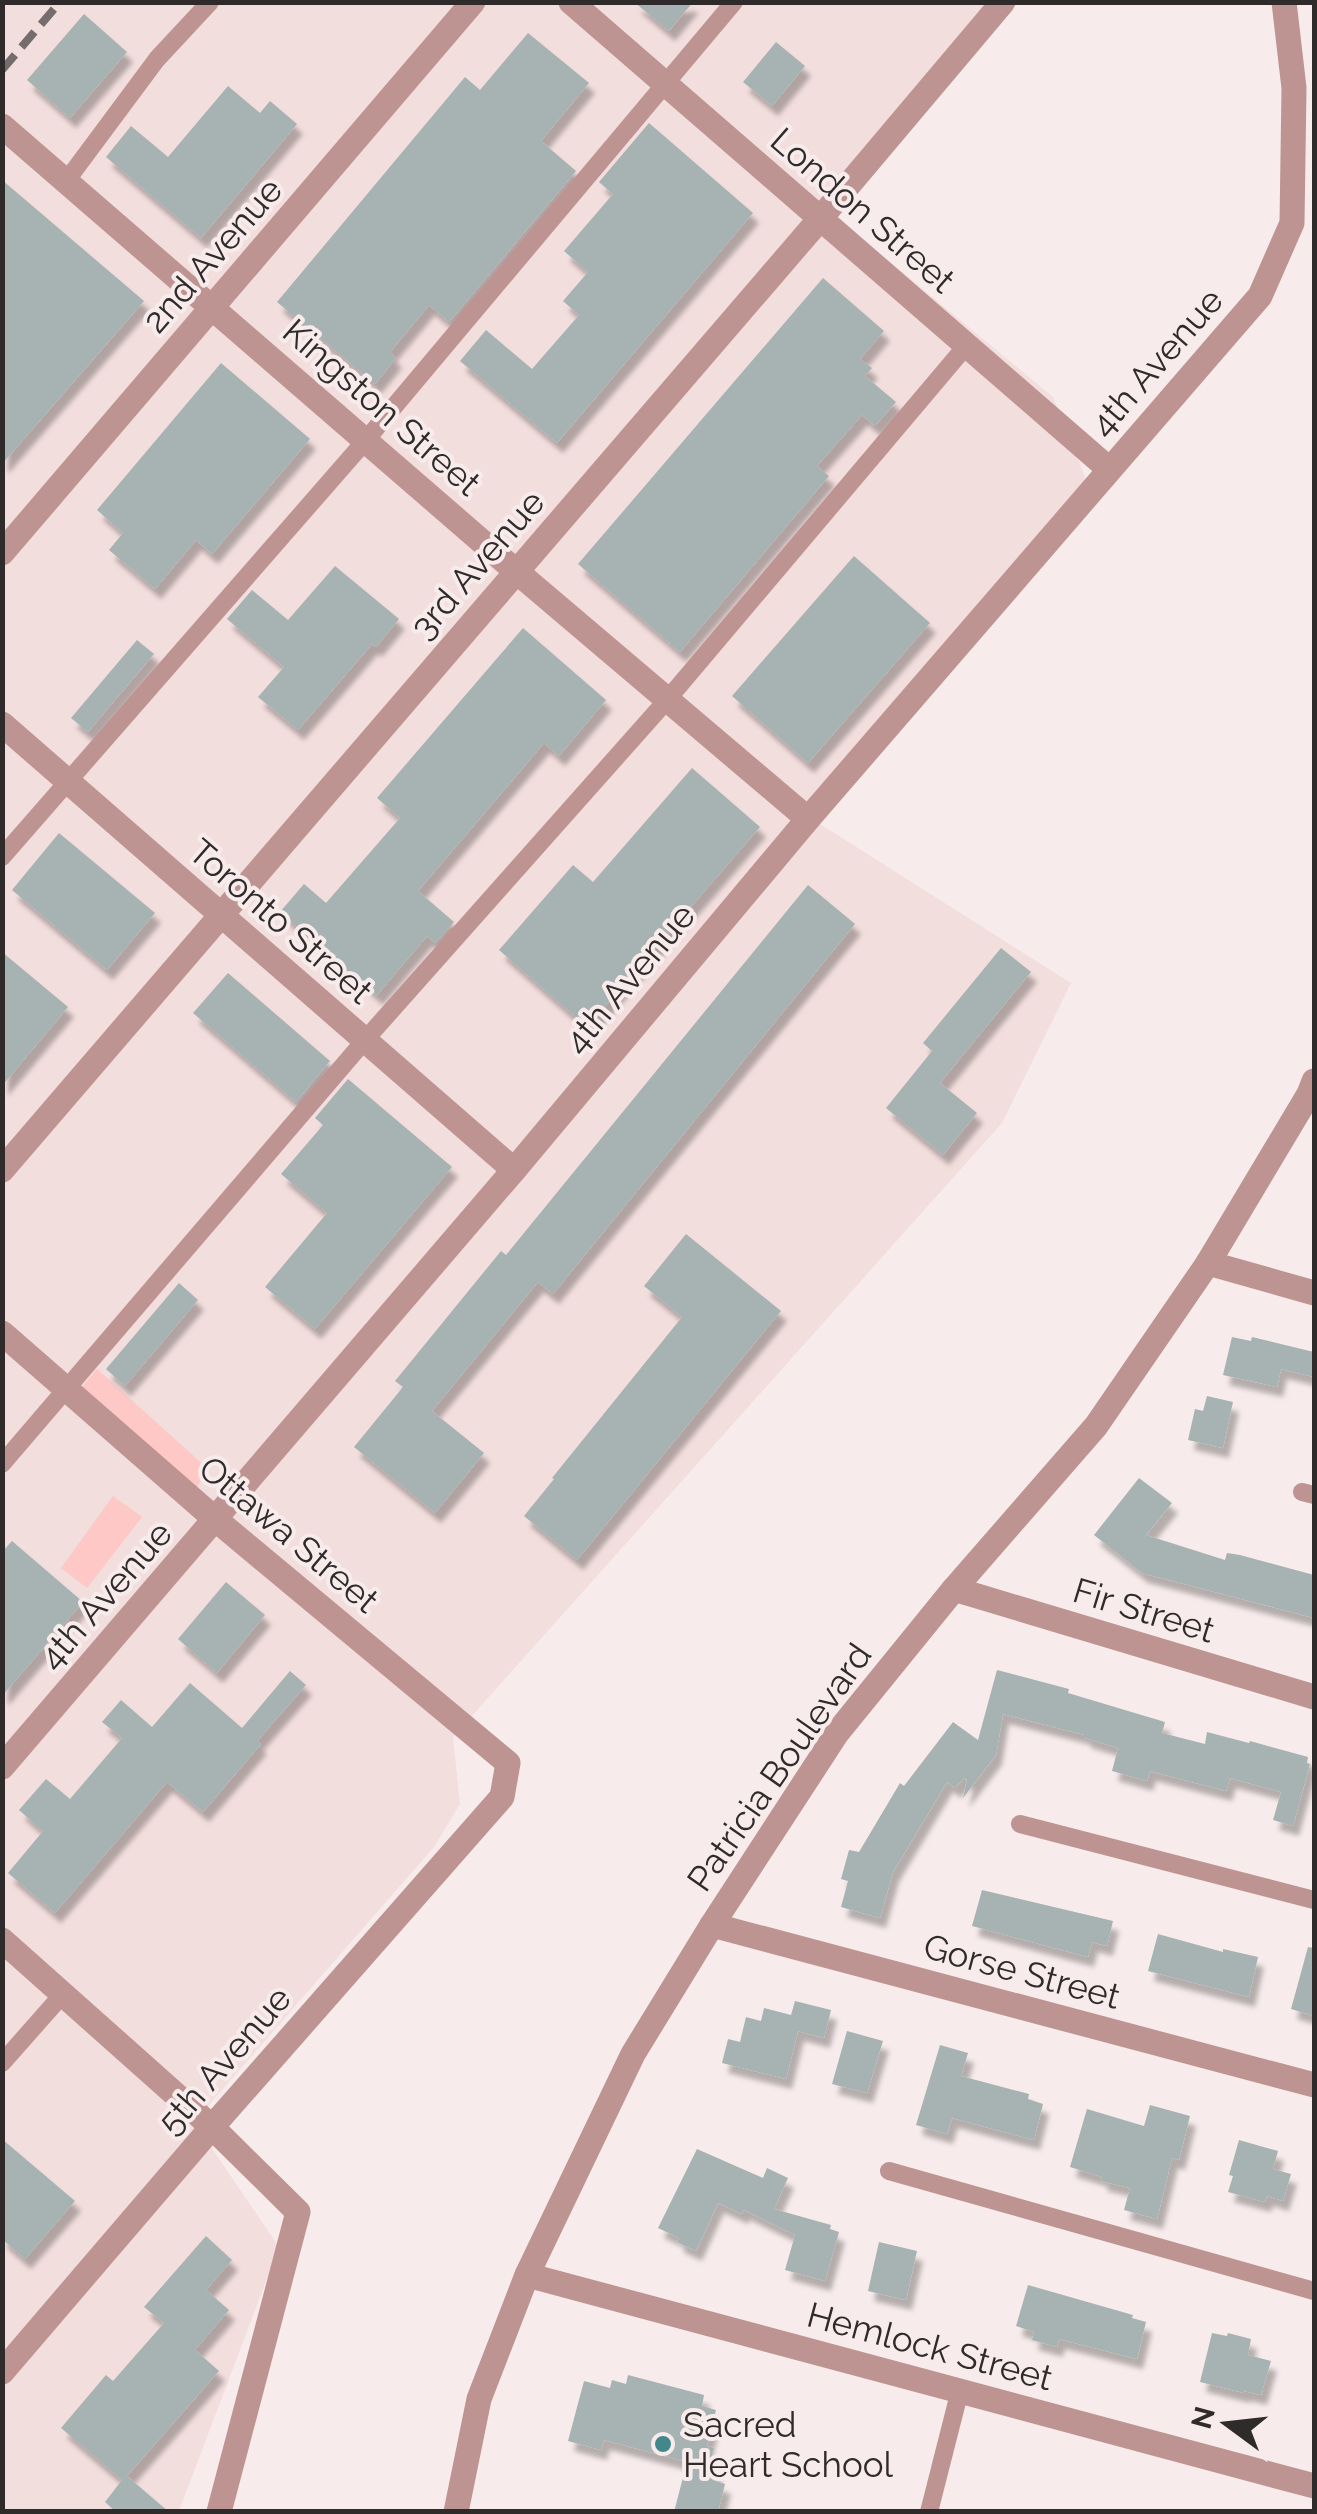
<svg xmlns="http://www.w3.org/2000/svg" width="1317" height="2514" viewBox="0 0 1317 2514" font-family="Raleway,sans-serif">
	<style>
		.built { fill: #f2dedd }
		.green { fill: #fdc8c5 }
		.building { fill: #a7b2b2; filter: url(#shadow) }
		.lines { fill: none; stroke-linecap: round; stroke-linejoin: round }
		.lane { stroke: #bd9492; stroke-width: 18 }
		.street { stroke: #bd9492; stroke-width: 25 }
		.rail { stroke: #756d6d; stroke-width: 8; stroke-dasharray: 20 10; stroke-linecap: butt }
		.poi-dot { fill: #40888c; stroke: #f7eceb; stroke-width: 4 }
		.labels { text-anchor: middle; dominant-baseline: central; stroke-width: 8; stroke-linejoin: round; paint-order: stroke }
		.street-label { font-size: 35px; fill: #302b2b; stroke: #f7eceb }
		.poi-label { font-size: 35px; fill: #302b2b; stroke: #f7eceb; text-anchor: start }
	</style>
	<defs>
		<filter id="shadow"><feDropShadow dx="6" dy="10" stdDeviation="2.5" flood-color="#0004"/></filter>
	</defs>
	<rect width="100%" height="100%" fill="#f7eceb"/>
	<path class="built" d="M3,3h992l-175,201 233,193 38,95 -282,325 262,166 -69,140 -549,614 7,67 -26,43 -240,275 85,125 -100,264 -176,1z"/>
	<g class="green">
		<path d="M97,1369l111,100 -13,21 -117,-98z"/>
		<path d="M113,1496l29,21 -55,71 -26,-20z"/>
	</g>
	<g class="building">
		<path d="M634,2h59l-24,29z"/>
		<path d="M84,14l43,38 -57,66 -43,-38z"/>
		<path d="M528,33l61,50 -48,58 35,30 -127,151 -20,-17 -39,47 6,6 -21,26 -98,-82 188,-225 15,13z"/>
		<path d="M776,42l29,24 -33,40 -29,-24z"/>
		<path d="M228,86l32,27 10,-12 27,23 -96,114 -95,-81 25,-31 37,31z"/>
		<path d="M649,123l104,90 -196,230 -97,-82 26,-31 46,39 47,-54 -16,-14 25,-29 -24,-21 49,-57 -14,-12z"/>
		<path d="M2,180l142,121 -142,163z"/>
		<path d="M823,278l61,53 -24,28 12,9 -7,8 31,26 -21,24 -13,-11 -45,51 12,10 -149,176 -102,-88z"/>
		<path d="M221,363l89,76 -98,115 -16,-14 -41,49 -46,-39 14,-17 -26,-23z"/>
		<path d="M854,556l76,67 -122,140 -76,-67z"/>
		<path d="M335,566l64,53 -23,28 -4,-3 -74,86 -40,-33 26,-30 -57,-48 25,-29 36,30z"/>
		<path d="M523,628l83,72 -47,56 -15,-13 -126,148 36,31 -19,21 -8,-7 -50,59 -97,-83 24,-28 22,19 74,-85 -23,-20z"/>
		<path d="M137,640l17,14 -66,78 -17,-14z"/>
		<path d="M692,768l68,59 -173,200 -88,-77 74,-85 20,17z"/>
		<path d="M59,833l96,80 -48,57 -95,-80z"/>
		<path d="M808,885l47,39 -302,370 -15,-12 -106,129 52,42 -49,60 -81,-66 49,-60 -8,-6 106,-130 5,4z"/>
		<path d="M1001,948l30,24 -91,111 37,30 -34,42 -57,-47 46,-57 -9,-8z"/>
		<path d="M2,952l66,55 -66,79z"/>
		<path d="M228,973l102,88 -34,41 -103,-89z"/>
		<path d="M348,1079l104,88 -137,162 -50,-42 62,-74 -46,-39 42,-49 -8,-7z"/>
		<path d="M686,1234l95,77 -204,249 -53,-44 30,-37 -2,-1 130,-161 -38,-31z"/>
		<path d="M179,1283l19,17 -73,86 -19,-17z"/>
		<path d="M1232,1337l19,4 1,-4 62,15v25l-33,-8 -4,18 -54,-12z"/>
		<path d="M1207,1396l26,6 -10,46 -35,-8 7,-31 8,2z"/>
		<path d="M1139,1478l33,25 -26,32 79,25 2,-7 13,2 74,20v43l-172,-45 -48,-38z"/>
		<path d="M12,1541l71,61 -81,94v-144z"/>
		<path d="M226,1582l39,33 -48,58 -39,-34z"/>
		<path d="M997,1670l72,19 -1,4 97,29 -3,11 43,11 2,-12 42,11 1,-2 58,16 -1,6 3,1 -17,62 -20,-6 8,-28 -51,-14 -4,13 -76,-20 -3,10 -35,-10 6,-23 -33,-10v-3l-82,-21 -7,41 -33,43 4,-18 -3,-2 -9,10 -8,-6 -54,90 -13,46 -39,-11 7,-26 -7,-2 8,-29 10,2 41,-69 4,3 49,-64 25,18z"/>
		<path d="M290,1671l16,14 -49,56 4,3 -58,68 -36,-30 -112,131 -47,-40 35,-42 -24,-21 27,-31 24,20 52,-61 -20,-16 19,-22 31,27 38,-44 52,45z"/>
		<path d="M982,1890l131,31 -6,25 -15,-4 -4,15 -116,-31z"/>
		<path d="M1158,1934l65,18v-3l35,8 -9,40 -101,-26z"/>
		<path d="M1308,1947l6,1v68l-23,-7z"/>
		<path d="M795,2001l36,9 -7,28 -26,-7 -12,48 -64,-16 6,-24 12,3 6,-25 15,4 3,-13 27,7z"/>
		<path d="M847,2031l36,10 -16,52 -35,-9z"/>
		<path d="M940,2045l28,8 -7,23 68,18 -1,5 15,5 -9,36 -82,-22 -5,16 -31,-9z"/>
		<path d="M1150,2105l40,11 -11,44 -7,-2 -15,61 -33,-9 6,-22 -29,-7 1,-4 -32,-10 17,-58 57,17z"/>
		<path d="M2,2139l73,62 -50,58 -23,-20z"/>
		<path d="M1239,2140l39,11 -5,18 18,5 -8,27 -16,-5 -2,6 -37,-10 5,-16 -4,-1z"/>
		<path d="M697,2149l66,29 4,-10 21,10 -14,31 57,16 -1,4 9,3 -14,49 -40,-11 10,-35 -51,-25 -2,4 -24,-11 -22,48 -19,-9 2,-4 -21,-10z"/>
		<path d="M206,2236l26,24 -26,30 23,20 -34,40 24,21 -92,105 42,36h-53l-11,-10 17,-22 -61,-52 45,-53 7,6 51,-58 -20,-16z"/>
		<path d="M879,2242l38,9 -11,49 -38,-9z"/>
		<path d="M1028,2285l105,30 -1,3 14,4 -9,37 -78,-20 -2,8 -25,-7 2,-8 -18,-6z"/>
		<path d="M1212,2333l15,3 1,-3 23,6 -3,16 23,6 -10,34 -17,-4v2l-44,-11z"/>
		<path d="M628,2375l76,20 -2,11 14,4 -9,36 7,2 -5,19 7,1 -3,12 12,4 -7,28h-44l13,-50 -83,-22 -3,10 -33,-9 16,-60 26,7 2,-8 14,4z"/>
	</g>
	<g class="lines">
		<g class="lane">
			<path d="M67,180l90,-121 53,-57"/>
			<path d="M2,857l364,-417 368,-438"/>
			<path d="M2,1464l363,-424 302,-340 299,-354"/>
			<path d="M1302,1492l12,3"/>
			<path d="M1020,1824l294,76"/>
			<path d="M2,2063l61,-69"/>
			<path d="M889,2171l425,120"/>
			<path d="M929,2512l31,-122"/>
		</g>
		<g class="street">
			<path d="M571,2l538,467"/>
			<path d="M2,126l515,446 291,247"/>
			<path d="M2,553l471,-551"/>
			<path d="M2,724l512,446"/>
			<path d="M2,1170l817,-950 184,-218"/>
			<path d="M1208,1263l106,30"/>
			<path d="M2,1333l213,186 293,244 -6,34 -290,330 -210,245"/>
			<path d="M954,1589l360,108"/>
			<path d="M2,1767l512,-597 294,-351 452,-523 32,-73 2,-135 -10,-86"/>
			<path d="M712,1925l602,160"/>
			<path d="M2,1940l210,187 86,85 -79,300"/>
			<path d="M527,2275l787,211"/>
			<path d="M456,2512l23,-113 48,-124 106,-221 79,-129 125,-192 117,-144 142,-163 112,-163 101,-169 5,-13"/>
		</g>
		<path class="rail" d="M2,70l58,-68"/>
	</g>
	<circle class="poi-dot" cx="663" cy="2444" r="10"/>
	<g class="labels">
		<g class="street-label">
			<text transform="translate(863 210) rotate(41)">London Street</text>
			<text transform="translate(212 255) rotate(-49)">2nd Avenue</text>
			<text transform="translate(1156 362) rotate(-49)">4th Avenue</text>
			<text transform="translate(382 407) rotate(41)">Kingston Street</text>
			<text transform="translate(477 564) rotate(-49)">3rd Avenue</text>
			<text transform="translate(281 921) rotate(41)">Toronto Street</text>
			<text transform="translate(629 978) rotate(-50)">4th Avenue</text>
			<text transform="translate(289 1534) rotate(40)">Ottawa Street</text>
			<text transform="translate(105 1595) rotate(-49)">4th Avenue</text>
			<text transform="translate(1144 1610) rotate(17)">Fir Street</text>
			<text transform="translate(779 1767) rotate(-55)">Patricia Boulevard</text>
			<text transform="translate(1022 1971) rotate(15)">Gorse Street</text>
			<text transform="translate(224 2060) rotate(-49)">5th Avenue</text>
			<text transform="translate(930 2346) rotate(15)">Hemlock Street</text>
		</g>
		<g class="poi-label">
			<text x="683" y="2424">Sacred<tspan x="683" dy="40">Heart School</tspan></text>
		</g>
	</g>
	<rect width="1317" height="2514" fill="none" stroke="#302b2b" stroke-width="10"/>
	<g transform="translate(1227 2424) rotate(285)" stroke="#f7eceb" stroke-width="8" paint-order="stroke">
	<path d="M0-8L18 38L0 25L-18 38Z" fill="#302b2b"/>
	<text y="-15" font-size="28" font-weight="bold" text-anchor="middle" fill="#302b2b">N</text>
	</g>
</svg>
